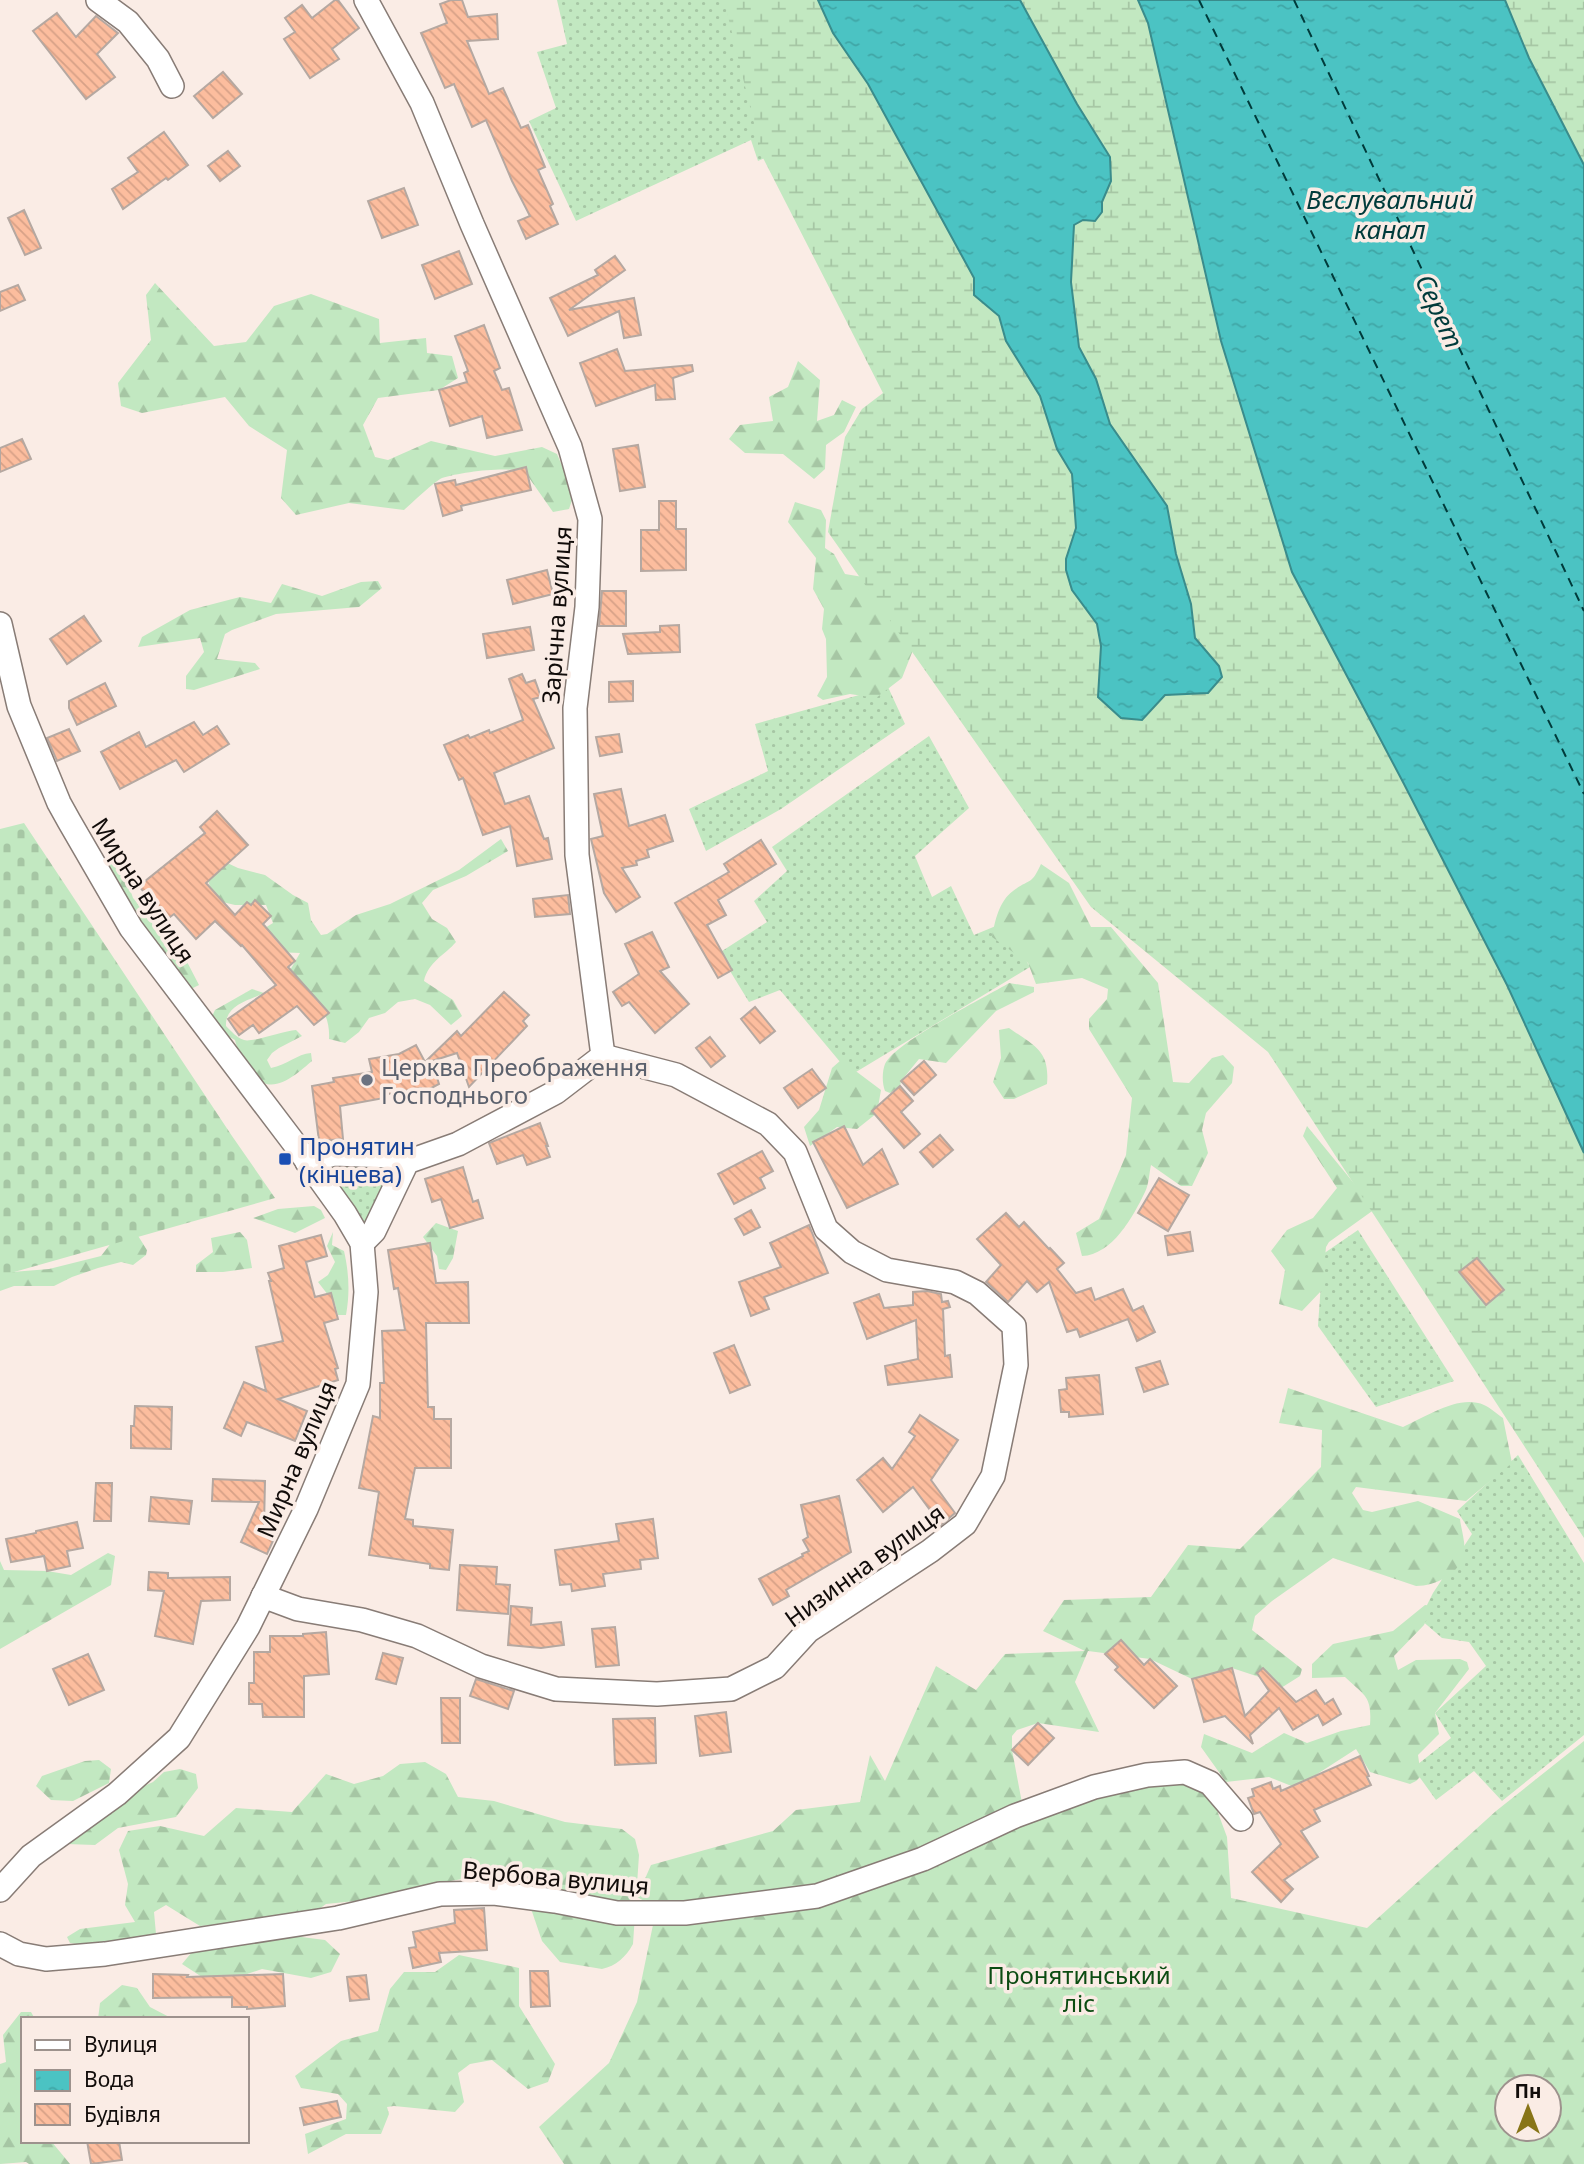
<svg xmlns="http://www.w3.org/2000/svg" width="1584" height="2164" viewBox="0 0 1584 2164" font-family="'Noto Sans',sans-serif">
	<style>
		.grass { fill: url(#grass-dots) }
		.forest { fill: url(#forest-firs); fill-rule: evenodd }
		.wetland { fill: url(#wetland-marsh) }
		.cemetery { fill: url(#cemetery-stones) }
		.water { fill: url(#water-ripples); stroke: #3a8c8c; stroke-width: 2 }
		.lines { fill: none; stroke-linecap: round; stroke-linejoin: round }
		.ferry { stroke: #003b3b; stroke-width: 2; stroke-dasharray: 9 7; stroke-linecap: butt }
		.building { fill: url(#building-back-hatch); stroke: #b5a8a1; stroke-width: 2 }
		.street-casing { stroke: #887c76; stroke-width: 26 }
		.street { stroke: #fff; stroke-width: 23 }
		.worship-dot { fill: #6b7280; stroke: #faece5; stroke-width: 2.5 }
		.transit-dot { fill: #1a4fb4; stroke: #faece5; stroke-width: 2.5 }
		.labels { text-anchor: middle; dominant-baseline: central; stroke-width: 7; stroke-linejoin: round; paint-order: stroke }
		.street-label { font-size: 24px; fill: #110c0a; stroke: #faece5 }
		.worship-label { font-size: 24px; fill: #5b616d; stroke: #faece5; text-anchor: start }
		.transit-label { font-size: 24px; fill: #164399; stroke: #faece5; text-anchor: start }
		.park-label { font-size: 24px; fill: #0c4c12; stroke: #faece5 }
		.water-label { font-size: 26px; font-style: italic; fill: #003b3b; stroke: #faece5 }
	</style>
	<defs>
		<pattern id="grass-dots" width="8" height="8" patternUnits="userSpaceOnUse" patternTransform="scale(1.75)"><rect width="8" height="8" fill="#c2e8c1"/><path d="M2 2h.1M6 6h.1" fill="none" stroke="#a6c6a4" stroke-width="1.8" stroke-linecap="round"/></pattern>
		<pattern id="forest-firs" width="22" height="20" patternUnits="userSpaceOnUse" patternTransform="scale(1.75)"><rect width="22" height="20" fill="#c2e8c1"/><path d="M5 1l3.5 6h-7zM16 11l3.5 6h-7z" fill="#a6c6a4"/></pattern>
		<pattern id="wetland-marsh" width="20" height="14" patternUnits="userSpaceOnUse" patternTransform="scale(1.75)"><rect width="20" height="14" fill="#c2e8c1"/><path d="M1 5h8M5 5V1M11 12h8M15 12V8" fill="none" stroke="#a6c6a4"/></pattern>
		<pattern id="cemetery-stones" width="16" height="16" patternUnits="userSpaceOnUse" patternTransform="scale(1.75)"><rect width="16" height="16" fill="#c2e8c1"/><path d="M2 7V4a2 2 0 0 1 4 0v3zM10 15v-3a2 2 0 0 1 4 0v3z" fill="#a6c6a4"/></pattern>
		<pattern id="water-ripples" width="26" height="14" patternUnits="userSpaceOnUse" patternTransform="scale(1.75)"><rect width="26" height="14" fill="#4bc3c3"/><path d="M2 4q2-2 4 0t4 0M15 11q2-2 4 0t4 0" fill="none" stroke="#40a6a6"/></pattern>
		<pattern id="building-back-hatch" width="6" height="6" patternUnits="userSpaceOnUse" patternTransform="scale(1.75)"><rect width="6" height="6" fill="#fcbd9e"/><path d="M-1 5l2 2M0 0l6 6M5-1l2 2" fill="none" stroke="#d7a187"/></pattern>
	</defs>
	<rect width="100%" height="100%" fill="#faece5"/>
	<g class="grass">
		<path d="M557,0h240l34,128 -73,33 -7,-21 -175,81 -47,-100 27,-13 -19,-56 30,-8z"/>
		<path d="M888,687l17,37 -124,85 -75,42 -17,-42 79,-38 -13,-47z"/>
		<path d="M929,736l40,72 -54,48 17,41 19,-11 23,49 29,-12 27,44 -179,108 -71,-85 -31,12 -30,-49 48,-31 -13,-21 33,-30 -15,-24z"/>
		<path d="M338,1164h41l9,4 3,11 -26,49 -38,-52 2,-7z"/>
		<path d="M1358,1230l96,151 -78,26 -58,-81 5,-72z"/>
		<path d="M1518,1455l66,108v172l-82,66 -28,-30 -38,29 -23,-32 38,-30 -16,-25 51,-47 -17,-24 -27,-4 -22,-19 13,-26 39,-59 -15,-23z"/>
	</g>
	<g class="forest">
		<path d="M155,283l59,63 32,-4 28,-36 37,-12 68,25 1,24 46,-5 1,15 25,3 6,22 -19,12 -61,8 -15,27 12,32 13,3 43,-19 64,15 47,-9 15,7 17,40 -5,15 -16,3 -28,-40c-18,-6 -64,0 -83,6 -7,3 -30,25 -38,32l-55,-7 -53,12 -15,-17 6,-48 -38,-24 -24,-29 -83,16 -21,-7 -3,-23 33,-43 -5,-45z"/>
		<path d="M798,361l22,19 -3,41 17,-6 8,-15 14,7 -12,25 -18,13 -1,24 -11,10 -31,-25 -38,-1 -16,-14 11,-14 33,-4 -4,-24 19,-10z"/>
		<path d="M795,502l26,8 5,10 -1,28 9,6 11,20 18,3 50,73 -11,28 -26,20 -26,-4 -27,6 -6,-4 10,-19 -1,-38 -4,-10 2,-20 -11,-20 3,-31 -28,-36z"/>
		<path d="M378,581l4,7 -23,19 -83,7 -44,16 -7,4 -8,25 38,4 5,6 -66,21 -8,-1v-13l18,-24 -4,-14 -62,9 4,-10 48,-27 50,-13 31,6 11,-19 40,12 39,-14z"/>
		<path d="M501,839l7,12 -42,25 -33,14 -11,13 10,16 15,9 9,14c-11,13 -28,20 -32,39l29,19 9,16 -11,9 -21,-20 -15,-6 -17,3 -13,11 -16,5 -10,14 -14,11 -16,-4c2,-29 -19,-50 -40,-67l11,-19 -24,-1 -16,-21 13,-8 -7,-18h-31l-21,-5 -6,-20 15,-19 15,7 27,7 28,20 15,8 3,17 10,15 6,-1 29,-19 34,-11 69,-34z"/>
		<path d="M128,858l5,13 -4,15 4,12 11,11 12,21 12,9 18,8 -2,9 15,29 -10,5 -89,-120 9,-11z"/>
		<path d="M1041,864l28,19 22,44h20l47,56 15,99 16,1 23,-25 11,-3 11,12 -2,16 -26,30 -4,17 6,23 -16,33h-11l-30,-21c-2,9 -2,19 -6,27 -12,25 -33,63 -63,64l-6,-23 23,-14 27,-64 6,-57 -43,-69v-10l18,-20 1,-10 -26,-11 -46,6 -8,-21 -36,-26c3,-16 7,-36 21,-46 17,-13 18,-5 28,-27z"/>
		<path d="M1009,983l25,4v5l-38,19 -50,52 -27,-4 -18,22 -1,5 -10,7 -5,-2c-3,-7 -3,-20 0,-27 10,-22 99,-66 124,-81z"/>
		<path d="M252,989l12,4c-16,8 -39,12 -38,33 5,5 11,12 18,14 7,3 39,-9 52,-10l6,6 -23,12 -7,5 -5,7 4,8c16,-3 26,-14 40,-15l1,8c-13,11 -38,35 -55,17 -3,-3 -5,-10 -8,-14 -6,-9 -12,-13 -14,-24l-16,-9 -10,-8 6,-13z"/>
		<path d="M1009,1028c25,18 41,22 38,56l-33,15h-10l-11,-17 8,-24 -2,-28z"/>
		<path d="M841,1060l40,30 -4,23 -20,16 -20,-2 -27,19 -6,-19 15,-17 13,-42z"/>
		<path d="M1307,1126l68,83 -46,33 -3,5 -4,43 -20,21 -23,-7 6,-34 -14,-19 16,-21 26,-12 24,-30 -34,-52z"/>
		<path d="M314,1206l7,4 4,8 -30,15 -42,-15 25,-9z"/>
		<path d="M436,1223l22,8 -5,27 -7,12 -7,-1 -2,-13 -14,-19z"/>
		<path d="M135,1231l12,19 -1,5 -13,10 -12,-3 -23,6 -26,9 -18,9h-40l-14,5v-18l49,-4 52,-13 14,-18z"/>
		<path d="M240,1232l7,8 5,28 -29,4h-27v-7l17,-13 -2,-14z"/>
		<path d="M333,1232l-1,13 12,6c5,22 6,42 2,64h-8l-3,-11 -17,-22 10,-7 7,-13 -8,-16z"/>
		<path d="M1288,1388l115,39c23,-10 56,-33 81,-22 7,3 13,9 19,13l9,45 -46,38 -110,-14 -4,6 11,17 9,2 46,-11 42,18c1,10 6,24 4,34 -4,21 -28,33 -48,33l-83,-28 -61,43 -17,15 -3,14 50,39 -2,7 -19,12 -4,-5 -45,-15 -40,11 -42,-20 -62,-8 -13,31 24,50 -61,-9 -21,7 -5,6v14l10,53 -7,13 -225,79 -122,19 -31,-17 14,-32 122,-34 23,-21 64,-8 10,-47 15,26 51,-115 40,24 29,-36 80,-3 -42,-20 21,-31 87,-3 37,-52 52,4 81,-82 1,-37 -43,-7z"/>
		<path d="M108,1553l7,3 -4,29 -111,64v-88l4,9 43,1 24,4z"/>
		<path d="M1425,1605l8,1 -9,19 -30,31 4,14 18,-10 44,-1 7,3 2,7 -34,44 4,21 -21,21 3,21 -5,5 -6,3 -40,-12 -14,-23 -45,29 -12,11 -30,-12 -43,5 -25,-35 3,-13 48,19 32,-20 23,10 34,-12 29,-6c2,-29 -5,-29 -25,-48l-33,1v-14l21,-20 60,-13z"/>
		<path d="M1584,1741v423h-1020l-25,-37 70,-64 28,-61 17,-82 162,-15 203,-83 78,-27 54,-11 34,-2 14,7 15,13 13,35 4,61 136,30 129,-117zM1507,2087h42v42h-42z"/>
		<path d="M99,1760l12,9 -2,14 -36,18 -22,-1 -15,-14 6,-10 43,-15z"/>
		<path d="M425,1762l21,12 12,23 36,4 71,21 57,7 13,10 4,16 -6,89c-7,13 -17,22 -31,25l-42,-7 -18,-21 -18,-53 -39,-13 -57,10 -43,13 -59,6 -18,13 -108,9 -34,-21 -12,7 2,22 -5,6 -66,5 -15,-2 -3,-6 13,-8 55,-7 -10,-17 3,-21 -9,-34 9,-19 32,-5 44,10 32,-28 56,4 34,-38 28,10 29,-8 17,-12z"/>
		<path d="M180,1769l16,5 2,14 -22,29 -58,11 -23,17 -29,-1 27,-35 60,-27 11,-10z"/>
		<path d="M270,1933l55,7 15,14 -9,18 -20,6 -49,-9 -21,7 -39,1 -20,-13 10,-12z"/>
		<path d="M459,1955l60,13v38l36,58 -7,18 -20,7 -36,-29 -22,4 -12,9 6,29 -9,10 -61,-6 -7,1 2,7 -8,20h-35l-38,20 -3,-20 41,-15 1,-15 -9,-10 -37,-6 -6,-12 46,-35 37,-10 12,-42 14,-17h31z"/>
		<path d="M122,1985l15,3 13,19 23,12h-75l2,-16z"/>
		<path d="M21,2012h10l4,7h-12v122h28l19,23h-41l-3,-2 -26,2v-100l6,-2 -3,-27z"/>
	</g>
	<g class="wetland">
		<path d="M724,0h414l10,23 73,318 71,231 112,212 103,201 77,168v385l-316,-486 -177,-145 -263,-375 17,-95 17,-28 21,-16 -121,-237z"/>
		<path d="M1505,0h79v165l-55,-107z"/>
	</g>
	<path class="cemetery" d="M24,823l208,313 43,62 -275,78v-447z"/>
	<g class="water">
		<path d="M818,0h202l57,104 33,53 1,24 -9,21v10l-7,9 -12,-1 -9,5 -3,57 8,65 17,32 14,45 57,82 9,48 15,50 4,34 24,28 3,11 -14,16 -43,2 -23,25 -21,-2 -23,-21 3,-51 -4,-22 -25,-34 -6,-20v-11l10,-31 -4,-54 -15,-25 -17,-53 -34,-55 -7,-25 -25,-21v-17l-106,-194 -35,-51z"/>
		<path d="M1138,0h367l24,58 55,107v988l-77,-168 -103,-201 -112,-212 -71,-231 -73,-318z"/>
	</g>
	<g class="lines">
		<g class="ferry">
			<path d="M1199,0l385,794"/>
			<path d="M1294,0l290,611"/>
		</g>
	</g>
	<g class="building">
		<path d="M335,0h3l21,28 -27,21 7,10 -29,19 -26,-39 11,-7 -10,-14 17,-13 10,13z"/>
		<path d="M451,0h11l6,17 29,-3 1,25 -31,2 22,53 14,-6 18,40 7,-3 17,42 -7,3 15,34 -3,2 8,18 -32,15 -8,-18 12,-5 -18,-35 -26,-61 -14,7 -18,-43 -9,4 -24,-55 26,-10 -7,-19z"/>
		<path d="M57,13l19,24 20,-21 22,17 -21,21 18,23 -29,22 -53,-68z"/>
		<path d="M223,72l19,22 -29,24 -19,-22z"/>
		<path d="M164,132l24,33 -20,15 -2,-2 -43,31 -11,-20 26,-17 -10,-14z"/>
		<path d="M228,151l12,15 -20,15 -12,-15z"/>
		<path d="M404,188l14,37 -36,13 -14,-37z"/>
		<path d="M24,210l17,38 -16,7 -17,-37z"/>
		<path d="M459,251l13,33 -37,15 -13,-34z"/>
		<path d="M615,256l10,14 -56,40 65,-12 7,37 -17,3 -5,-27 -51,25 -18,-38 48,-23 -3,-5z"/>
		<path d="M18,285l7,15 -25,11v-19z"/>
		<path d="M484,325l16,43 -6,3 8,19 7,-2 13,42 -35,8 -5,-22 -32,10 -11,-36 28,-8 -3,-9 4,-2 -13,-35z"/>
		<path d="M617,349l8,22 67,-6 1,6 -20,7 2,21 -19,1 -1,-15 -59,21 -16,-43z"/>
		<path d="M22,439l9,20 -31,13v-24z"/>
		<path d="M638,445l7,42 -25,4 -7,-42z"/>
		<path d="M526,467l5,23 -70,16 1,4 -19,6 -8,-32 20,-4 1,5z"/>
		<path d="M659,501h17v28h10v41l-45,1v-41h18z"/>
		<path d="M547,570l6,24 -40,10 -6,-24z"/>
		<path d="M602,591h24v35h-27z"/>
		<path d="M84,616l17,25 -34,23 -17,-25z"/>
		<path d="M679,625l1,27 -52,2 -5,-20 37,-2v-6z"/>
		<path d="M530,627l4,23 -47,8 -4,-24z"/>
		<path d="M522,674l4,9 9,-3 6,17 -8,2 21,49 -60,25 11,31 24,-8 15,43 4,-1 4,21 -35,7 -7,-40 -27,9 -20,-57 -4,2 -15,-35 24,-10 2,3 19,-8 1,3 33,-13 -14,-41z"/>
		<path d="M633,681v20l-24,1v-20z"/>
		<path d="M105,683l11,23 -39,19 -8,-17v-7z"/>
		<path d="M194,722l9,13 14,-9 12,18 -45,28 -8,-12 -56,29 -19,-37 38,-20 7,15z"/>
		<path d="M69,729l11,22 -23,10 -10,-23z"/>
		<path d="M619,734l3,18 -22,4 -4,-19z"/>
		<path d="M621,789l8,37 36,-11 8,26 -26,9 2,7 -13,4 1,4 -15,3 18,29 -24,15 -12,-19 -13,-54 12,-3 -9,-42z"/>
		<path d="M217,811l31,34 -42,38 29,32 12,-13 4,3 4,-5 16,16 -8,8 32,37 -7,6 41,46 -15,12 -17,-19 -38,27 -6,-8 -14,10 -11,-16 48,-34 -34,-40 -1,1 -26,-25 -19,18 -22,-25 -8,6 -27,-34 66,-53 -5,-6z"/>
		<path d="M761,840l15,24 -58,36 8,15 -19,10 25,45 -14,8 -43,-75 54,-31 -5,-8z"/>
		<path d="M568,895l2,19 -35,3 -2,-18z"/>
		<path d="M652,932l17,35 -9,4 29,33 -34,29 -26,-31 -7,4 -9,-14 26,-18 -14,-30z"/>
		<path d="M504,992l25,23 -6,6 4,5 -58,61 -12,-34 -25,8 7,23 -15,8 -3,-4 -38,7 1,3 -44,8 3,33 -24,2 -7,-55 22,-4 -1,-4 39,-6 -3,-13 30,-5 17,-9 9,17 32,-31 4,5z"/>
		<path d="M755,1007l20,24 -15,12 -19,-24z"/>
		<path d="M710,1037l15,19 -14,11 -15,-19z"/>
		<path d="M924,1061l12,14 -22,20 -13,-14z"/>
		<path d="M812,1069l14,19 -28,20 -14,-20z"/>
		<path d="M900,1086l13,15 -12,11 19,22 -16,14 -32,-37z"/>
		<path d="M540,1123l8,23h-2l4,11 -23,8 -4,-10 -26,9 -8,-21z"/>
		<path d="M844,1126l19,39 19,-16 16,35 -51,24 -34,-66z"/>
		<path d="M940,1135l13,15 -20,17 -13,-15z"/>
		<path d="M762,1151l11,20 -13,7 5,10 -31,16 -16,-30z"/>
		<path d="M463,1167l10,35 5,-2 5,18 -33,10 -9,-29 -9,3 -7,-23z"/>
		<path d="M1159,1178l30,17 -21,36 -30,-18z"/>
		<path d="M751,1210l9,17 -16,8 -9,-16z"/>
		<path d="M1006,1213l13,14 5,-5 25,27 1,-1 14,15 -7,6 19,24 15,-5 4,12 28,-11 10,22 10,-5 12,26 -18,9 -9,-22 -48,18 -3,-8 -10,3 -18,-50 -12,10 -10,-11 -19,21 -22,-20 15,-17 -24,-26z"/>
		<path d="M809,1225l19,48 -64,24 5,12 -18,7 -12,-34 42,-15 -11,-24z"/>
		<path d="M1190,1232l3,19 -25,4 -3,-19z"/>
		<path d="M321,1235l6,21 -21,6 9,35 16,-4 7,26 -14,4 14,45 -3,1 3,11 -60,19 29,12 -12,30 -48,-19 -6,14 -17,-8 20,-46 22,9 -10,-44 27,-6 -14,-60h2l-3,-8 16,-5 -5,-22z"/>
		<path d="M430,1243l6,40 32,-1 1,41h-43l2,84h6v12h17v49h-36l-10,51 8,1v6l40,4 -4,40 -19,-2v-4l-61,-9 10,-63 -20,-4 14,-72 7,2v-35h4l-2,-52 23,-1 -7,-42 -4,1 -6,-39z"/>
		<path d="M1477,1258l27,32 -18,15 -27,-33z"/>
		<path d="M927,1291l14,3 1,8 6,-1 2,6 -7,2 2,47 5,-1 2,22 -64,8 -3,-19 33,-7 -2,-39 -49,19 -13,-36 25,-9 5,14 29,-3v-13z"/>
		<path d="M734,1345l16,40 -20,8 -16,-40z"/>
		<path d="M1160,1361l8,23 -24,8 -8,-24z"/>
		<path d="M1099,1375l4,39 -34,3v-5h-8l-2,-22 8,-1 -1,-11z"/>
		<path d="M135,1406l37,1 -1,42 -40,-1v-22h3z"/>
		<path d="M920,1415l38,25 -27,40 24,33 -14,12 -28,-38 -30,25 -26,-32 26,-22 9,11 23,-33 -6,-4z"/>
		<path d="M213,1479l52,2 -1,45 13,6 -10,22 -26,-12 18,-40 -47,-1z"/>
		<path d="M96,1483h16l-1,38h-17z"/>
		<path d="M839,1496l12,56 -65,38 3,6 -16,9 -14,-26 44,-23 -1,-2 7,-3 -6,-11 5,-3 -7,-32z"/>
		<path d="M151,1497l41,4 -3,23 -40,-3z"/>
		<path d="M653,1519l5,39 -18,2 1,9 -38,5 2,12 -33,5 -1,-7 -11,1 -5,-35 64,-9 -3,-17z"/>
		<path d="M77,1522l6,26 -16,3 3,15 -23,5 -3,-15 -33,6 -5,-23 30,-6v-2z"/>
		<path d="M460,1565l37,2 -1,17 14,1 -2,29 -51,-4z"/>
		<path d="M149,1572l19,1v5l62,-1v23l-29,1 -8,43 -38,-8 9,-45 -16,-1z"/>
		<path d="M511,1606l21,2 -1,17 30,-3 3,23 -23,3 -33,-3z"/>
		<path d="M615,1627l4,38 -23,2 -4,-38z"/>
		<path d="M326,1632l3,42 -25,2v41h-41l-1,-13h-13v-21h5v-31h16v-16h33v-2z"/>
		<path d="M1121,1640l23,25 6,-6 27,27 -23,22 -39,-38 3,-3 -13,-13z"/>
		<path d="M383,1653l20,5 -7,26 -20,-5z"/>
		<path d="M88,1654l16,36 -35,15 -16,-36z"/>
		<path d="M1232,1668l13,48 24,-25 -12,-18 6,-5 33,34 20,-12 9,14 8,-5 8,15 -18,11 -5,-10 -25,15 -14,-22 -29,27 3,9 -28,-28 -21,6 -12,-43z"/>
		<path d="M476,1679l38,12 -6,18 -38,-13z"/>
		<path d="M441,1698h19v45h-18z"/>
		<path d="M726,1712l5,40 -31,4 -5,-40z"/>
		<path d="M655,1718l1,45 -41,2 -2,-46z"/>
		<path d="M1038,1723l16,15 -26,27 -16,-15z"/>
		<path d="M1360,1756l9,20 -2,1 4,8 -57,25 6,11 -19,10 17,26 -34,23 9,9 -12,13 -29,-30 29,-28 -21,-32 -6,2 -6,-16 6,-2 -2,-7 19,-7 2,7 7,-3 1,5z"/>
		<path d="M484,1908l3,42 -48,3 2,9 -28,6 -4,-20 7,-1 -3,-15 42,-9 -1,-13z"/>
		<path d="M530,1971h18l2,35 -19,1z"/>
		<path d="M153,1974l35,1 -1,2 96,-3 2,32 -38,3v-2h-15v-10l-79,1z"/>
		<path d="M366,1975l3,24 -19,2 -3,-24z"/>
		<path d="M337,2101l4,16 -37,8 -4,-17z"/>
		<path d="M87,2141h32l3,19 -31,4z"/>
	</g>
	<g class="lines">
		<g class="street-casing">
			<g id="street">
				<path d="M98,0l30,22 30,37 14,27"/>
				<path d="M0,624l19,82 40,97 10,18 62,107 163,215 51,71 17,29 4,49 -8,92 -52,125 -58,118 -69,111 -62,56 -86,62 -31,34"/>
				<path d="M307,1162l27,-8 54,2 19,6"/>
				<path d="M362,1243l12,-12 33,-69 51,-18 98,-52 47,-36 -26,-201 -2,-147 12,-101 3,-88 -20,-72 -98,-223 -50,-121 -56,-103"/>
				<path d="M263,1596l35,13 64,11 55,16 64,30 75,23 101,5 74,-5 44,-22 33,-36 122,-80 35,-27 28,-48 23,-111 -2,-39 -37,-33 -22,-11 -68,-12 -35,-18 -26,-23 -31,-77 -27,-28 -92,-49 -73,-19"/>
				<path d="M0,1944l19,10 27,5 59,-5 233,-36 102,-24 54,-1 61,8 62,12h68l132,-17 106,-37 92,-43 79,-29 53,-12 38,-3 25,11 31,36"/>
			</g>
		</g>
		<use href="#street" class="street"/>
	</g>
	<circle class="worship-dot" cx="367" cy="1080" r="7"/>
	<rect class="transit-dot" x="278" y="1152" width="14" height="14" rx="3.5"/>
	<g class="labels">
		<g class="street-label">
			<text transform="translate(556 615) rotate(-86)">Зарічна вулиця</text>
			<text transform="translate(144 890) rotate(57)">Мирна вулиця</text>
			<text transform="translate(296 1459) rotate(-67)">Мирна вулиця</text>
			<text transform="translate(864 1565) rotate(-36)">Низинна вулиця</text>
			<text transform="translate(556 1877) rotate(5)">Вербова вулиця</text>
		</g>
		<g class="worship-label">
			<text x="381" y="1066">Церква Преображення<tspan x="381" dy="28">Господнього</tspan></text>
		</g>
		<g class="transit-label">
			<text x="299" y="1145">Пронятин<tspan x="299" dy="28">(кінцева)</tspan></text>
		</g>
		<g class="park-label">
			<text x="1079" y="1974">Пронятинський<tspan x="1079" dy="28">ліс</tspan></text>
		</g>
		<g class="water-label">
			<text x="1390" y="199">Веслувальний<tspan x="1390" dy="30">канал</tspan></text>
			<text transform="translate(1440 311) rotate(65)">Серет</text>
		</g>
	</g>
	<rect x="21" y="2017" width="228" height="126" fill="#faece5" stroke="#9d928d" stroke-width="2"/>
	<rect x="35" y="2040" width="35" height="10" fill="#ffffff" stroke="#9d928d" stroke-width="2"/>
	<text x="84" y="2052" font-size="21" fill="#110c0a">Вулиця</text>
	<rect x="35" y="2070" width="35" height="21" fill="url(#water-ripples)" stroke="#9d928d" stroke-width="2"/>
	<text x="84" y="2087" font-size="21" fill="#110c0a">Вода</text>
	<rect x="35" y="2104" width="35" height="21" fill="url(#building-back-hatch)" stroke="#9d928d" stroke-width="2"/>
	<text x="84" y="2122" font-size="21" fill="#110c0a">Будівля</text>
	<g transform="translate(1528 2108)"><circle r="33" fill="#faece5" stroke="#9d928d" stroke-width="2"/>
	<path d="M0-5L12 26L0 18L-12 26Z" fill="#887518"/>
	<text y="-10" font-size="19" font-weight="bold" text-anchor="middle" fill="#110c0a">Пн</text>
	</g>
</svg>
